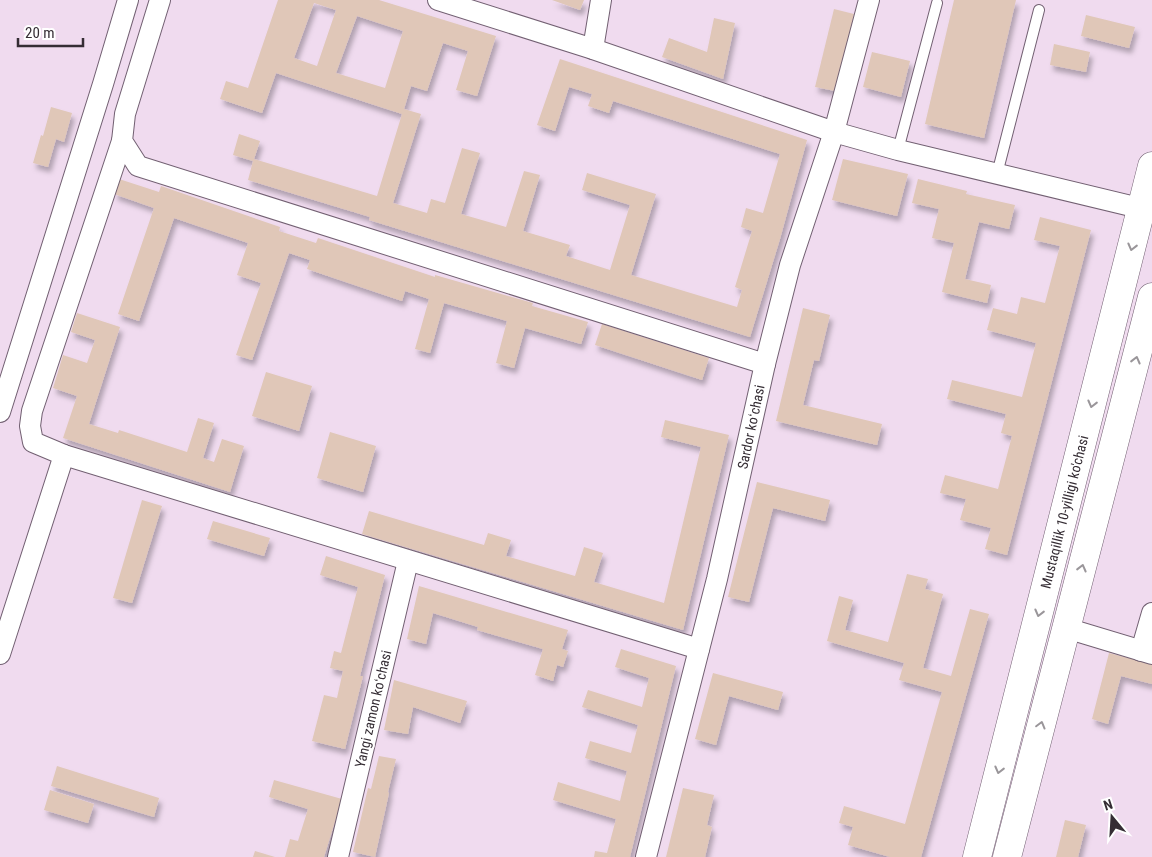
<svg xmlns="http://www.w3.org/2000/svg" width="1152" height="857" viewBox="0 0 1152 857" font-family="'Roboto Condensed',sans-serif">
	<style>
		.building { fill: #e0c7b8; fill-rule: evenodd; filter: url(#shadow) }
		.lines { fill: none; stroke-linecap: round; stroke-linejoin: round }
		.lane-casing { stroke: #726072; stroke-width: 12 }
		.street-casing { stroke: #726072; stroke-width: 22 }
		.secondary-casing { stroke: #726072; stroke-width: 29 }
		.lane { stroke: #fff; stroke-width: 10 }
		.street { stroke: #fff; stroke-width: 20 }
		.secondary { stroke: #fff; stroke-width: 28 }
		.oneway { stroke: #9a969a }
		.labels { text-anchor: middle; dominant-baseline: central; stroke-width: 4; stroke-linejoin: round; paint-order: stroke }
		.street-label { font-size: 14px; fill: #352d34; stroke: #fff }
	</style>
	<defs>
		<filter id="shadow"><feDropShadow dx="3" dy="5.5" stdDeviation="2.5" flood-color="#0004"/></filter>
	</defs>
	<rect width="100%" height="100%" fill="#f0dbef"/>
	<g class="building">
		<path d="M278,0h101l117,36 -19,60 -21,-6 12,-39 -25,-8 -16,48 -16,-5 -7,23 17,5 -28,89 34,10 4,-14 14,4 17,-55 18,5 -19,61 45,13 18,-56 16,4 -17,56 47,14 -4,11 44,14 20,-65 -48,-15 5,-17 69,21 -25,81 106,32 5,-17 -7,-3 17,-56 -11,-4 5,-19 17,5 17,-59 -167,-53 -4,12 -21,-7 4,-12 -23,-7 -14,44 -18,-6 23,-66 247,81 -27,99 -30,98 -381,-117 1,-3 -122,-37 5,-19 -20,-6 6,-21 21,7 -6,18 123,37 25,-82 -126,-41 -14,40 -42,-14 6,-18 22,7zM314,3l22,7 -19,56 -23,-8zM357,16l46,15 -18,57 -49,-15z"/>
		<path d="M552,0h32l-4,10z"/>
		<path d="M954,0h62l-32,138 -59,-14z"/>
		<path d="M834,9l20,5 -19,77 -20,-4z"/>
		<path d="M1086,15l49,12 -6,21 -48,-12z"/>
		<path d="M714,18l21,5 -12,56 -61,-22 7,-19 38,14z"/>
		<path d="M1054,44l36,8 -4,20 -36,-7z"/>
		<path d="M872,52l38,9 -9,36 -38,-10z"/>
		<path d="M51,107l21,6 -8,29 -8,-3 -8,28 -15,-4 8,-28 2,1z"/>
		<path d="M843,159l65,15 -11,42 -65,-16z"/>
		<path d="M119,179l40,13 2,-6 119,41 -1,4 37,12 2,-5 117,39v-2l98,28 -1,3 56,16 -7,22 -56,-16 -11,40 -18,-5 11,-42 -63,-18 -14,50 -15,-4 14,-50 -24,-8 -3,10 -95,-32 3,-9 -21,-7 -37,107 -16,-5 25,-72 -24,-8 11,-32 -74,-25 -35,103 -21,-7 36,-106 -40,-14z"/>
		<path d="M918,179l49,12 -1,3 49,11 -6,24 -30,-7 -14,57 26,6 -4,18 -45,-11 12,-49 -22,-5 7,-29 -27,-6z"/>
		<path d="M1040,217l51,13 -84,325 -22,-6 6,-21 -31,-8 6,-21 -26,-6 5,-18 53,14 14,-53 -11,-3 5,-19 -59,-15 5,-19 70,17 14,-54 -49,-13 6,-22 24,6 4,-17 24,6 15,-57 -26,-6z"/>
		<path d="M803,308l27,7 -11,46 -5,-1 -11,45 79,19 -5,21 -101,-24z"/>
		<path d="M77,313l43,14 -31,97 29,9 1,-3 68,22 11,-34 16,5 -11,35 11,4 8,-23 22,7 -14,46 -167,-54 14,-42 -24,-8 10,-33 24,8 8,-23 -24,-8z"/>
		<path d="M602,324l107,34 -7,22 -107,-35z"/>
		<path d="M266,372l46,14 -13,45 -47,-15z"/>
		<path d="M665,420l64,15 -46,195 -321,-96 7,-23 115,34 4,-12 23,7 -5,16 69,20 9,-29 19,6 -9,29 70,21 37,-156 -40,-10z"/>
		<path d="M330,432l46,14 -13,46 -46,-14z"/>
		<path d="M757,482l73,18 -5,21 -52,-13 -24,94 -21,-5z"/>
		<path d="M142,500l20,6 -30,97 -19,-5z"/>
		<path d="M213,521l57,17 -6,18 -57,-17z"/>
		<path d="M326,556l59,19 -25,101h3l-18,73 -33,-8 12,-46 13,3 6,-27 -13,-3 4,-17 7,2 17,-66 -38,-12z"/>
		<path d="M907,574l21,5 -3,10 18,5 -20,74 28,8 19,-67 19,5 -68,243h-31l-42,-12 5,-18 -14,-4 5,-17 61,18 37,-132 -43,-12 5,-17 -77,-22 12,-45 14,4 -8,30 43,12z"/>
		<path d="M419,586l149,44 -6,19 6,2 -5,16 -6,-2 -4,16 -18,-6 8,-26 -66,-19 1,-3 -45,-14 -7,31 -19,-5z"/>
		<path d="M621,649l55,17 -46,191h-36l1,-6 12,2 9,-34 -63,-19 5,-18 62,19 7,-30 -42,-13 5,-17 41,12 7,-28 -56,-18 6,-17 54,17 7,-29 -34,-11z"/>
		<path d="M1109,653l43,11v20l-31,-8 -13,48 -16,-5z"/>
		<path d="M713,673l70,19 -5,18 -49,-14 -13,49 -21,-6z"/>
		<path d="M394,680l73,21 -7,22 -47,-16 -5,27 -24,-4z"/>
		<path d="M379,756l17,3 -8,33 1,1 -14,64 -22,-5 15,-64 3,1z"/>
		<path d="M57,766l102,32 -5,19 -103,-31z"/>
		<path d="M274,780l68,19 -18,58h-39l5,-18 8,2 10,-32 -39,-12z"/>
		<path d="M683,788l31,7 -7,30 5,2 -7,30h-39z"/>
		<path d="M50,790l44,14 -6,19 -44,-13z"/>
		<path d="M1065,820l21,5 -8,32h-22z"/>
		<path d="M255,851l20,6h-22z"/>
	</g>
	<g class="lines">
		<g class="lane-casing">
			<g id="lane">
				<path d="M898,150l39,-147"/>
				<path d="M997,174l42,-164"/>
			</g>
		</g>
		<g class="street-casing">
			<g id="street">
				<path d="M160,0l-35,114 -3,27 16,25 627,198"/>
				<path d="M438,0l155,49 241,83 64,18 254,61"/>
				<path d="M593,49l8,-49"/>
				<path d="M122,141l-90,270 -2,15 3,16 31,13 635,194"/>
				<path d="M0,412l103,-328 25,-84"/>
				<path d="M1066,628l86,26"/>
				<path d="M1141,651l11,-38"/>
				<path d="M0,654l64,-199"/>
				<path d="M338,857l70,-296"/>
				<path d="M646,857l71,-278 48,-215 25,-99 44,-133 35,-132"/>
			</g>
		</g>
		<g class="secondary-casing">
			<g id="secondary">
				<path id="s1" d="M977,857l175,-691"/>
				<path d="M1007,857l145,-560"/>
			</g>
		</g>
		<use href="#lane" class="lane"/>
		<use href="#street" class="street"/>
		<use href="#secondary" class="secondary"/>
	</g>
	<defs><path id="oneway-chevron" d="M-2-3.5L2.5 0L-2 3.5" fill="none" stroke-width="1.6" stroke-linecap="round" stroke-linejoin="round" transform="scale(1.25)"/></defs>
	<g class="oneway">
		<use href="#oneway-chevron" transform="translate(1132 247) rotate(104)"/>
		<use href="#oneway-chevron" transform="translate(1136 360) rotate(-76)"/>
		<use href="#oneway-chevron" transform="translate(1092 404) rotate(104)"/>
		<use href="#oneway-chevron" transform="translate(1082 568) rotate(-76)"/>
		<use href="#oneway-chevron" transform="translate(1039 613) rotate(104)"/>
		<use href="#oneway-chevron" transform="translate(1041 725) rotate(-75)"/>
		<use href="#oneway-chevron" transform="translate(999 770) rotate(104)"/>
	</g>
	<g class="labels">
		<g class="street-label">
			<text transform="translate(751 427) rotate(-78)">Sardor koʻchasi</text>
			<text stroke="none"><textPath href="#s1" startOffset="356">Mustaqillik 10-yilligi ko'chasi</textPath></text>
			<text transform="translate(373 709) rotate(-77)">Yangi zamon koʻchasi</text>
		</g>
	</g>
	<g transform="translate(1112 817) rotate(342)" stroke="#ffffff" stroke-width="4" paint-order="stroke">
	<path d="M0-4L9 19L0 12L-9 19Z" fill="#352d34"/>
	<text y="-8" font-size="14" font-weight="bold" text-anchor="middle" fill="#352d34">N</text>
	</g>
	<path d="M18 38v8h65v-8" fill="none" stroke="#352d34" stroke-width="2.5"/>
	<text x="25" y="38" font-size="15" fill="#352d34" stroke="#ffffff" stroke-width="4" paint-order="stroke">20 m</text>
</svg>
